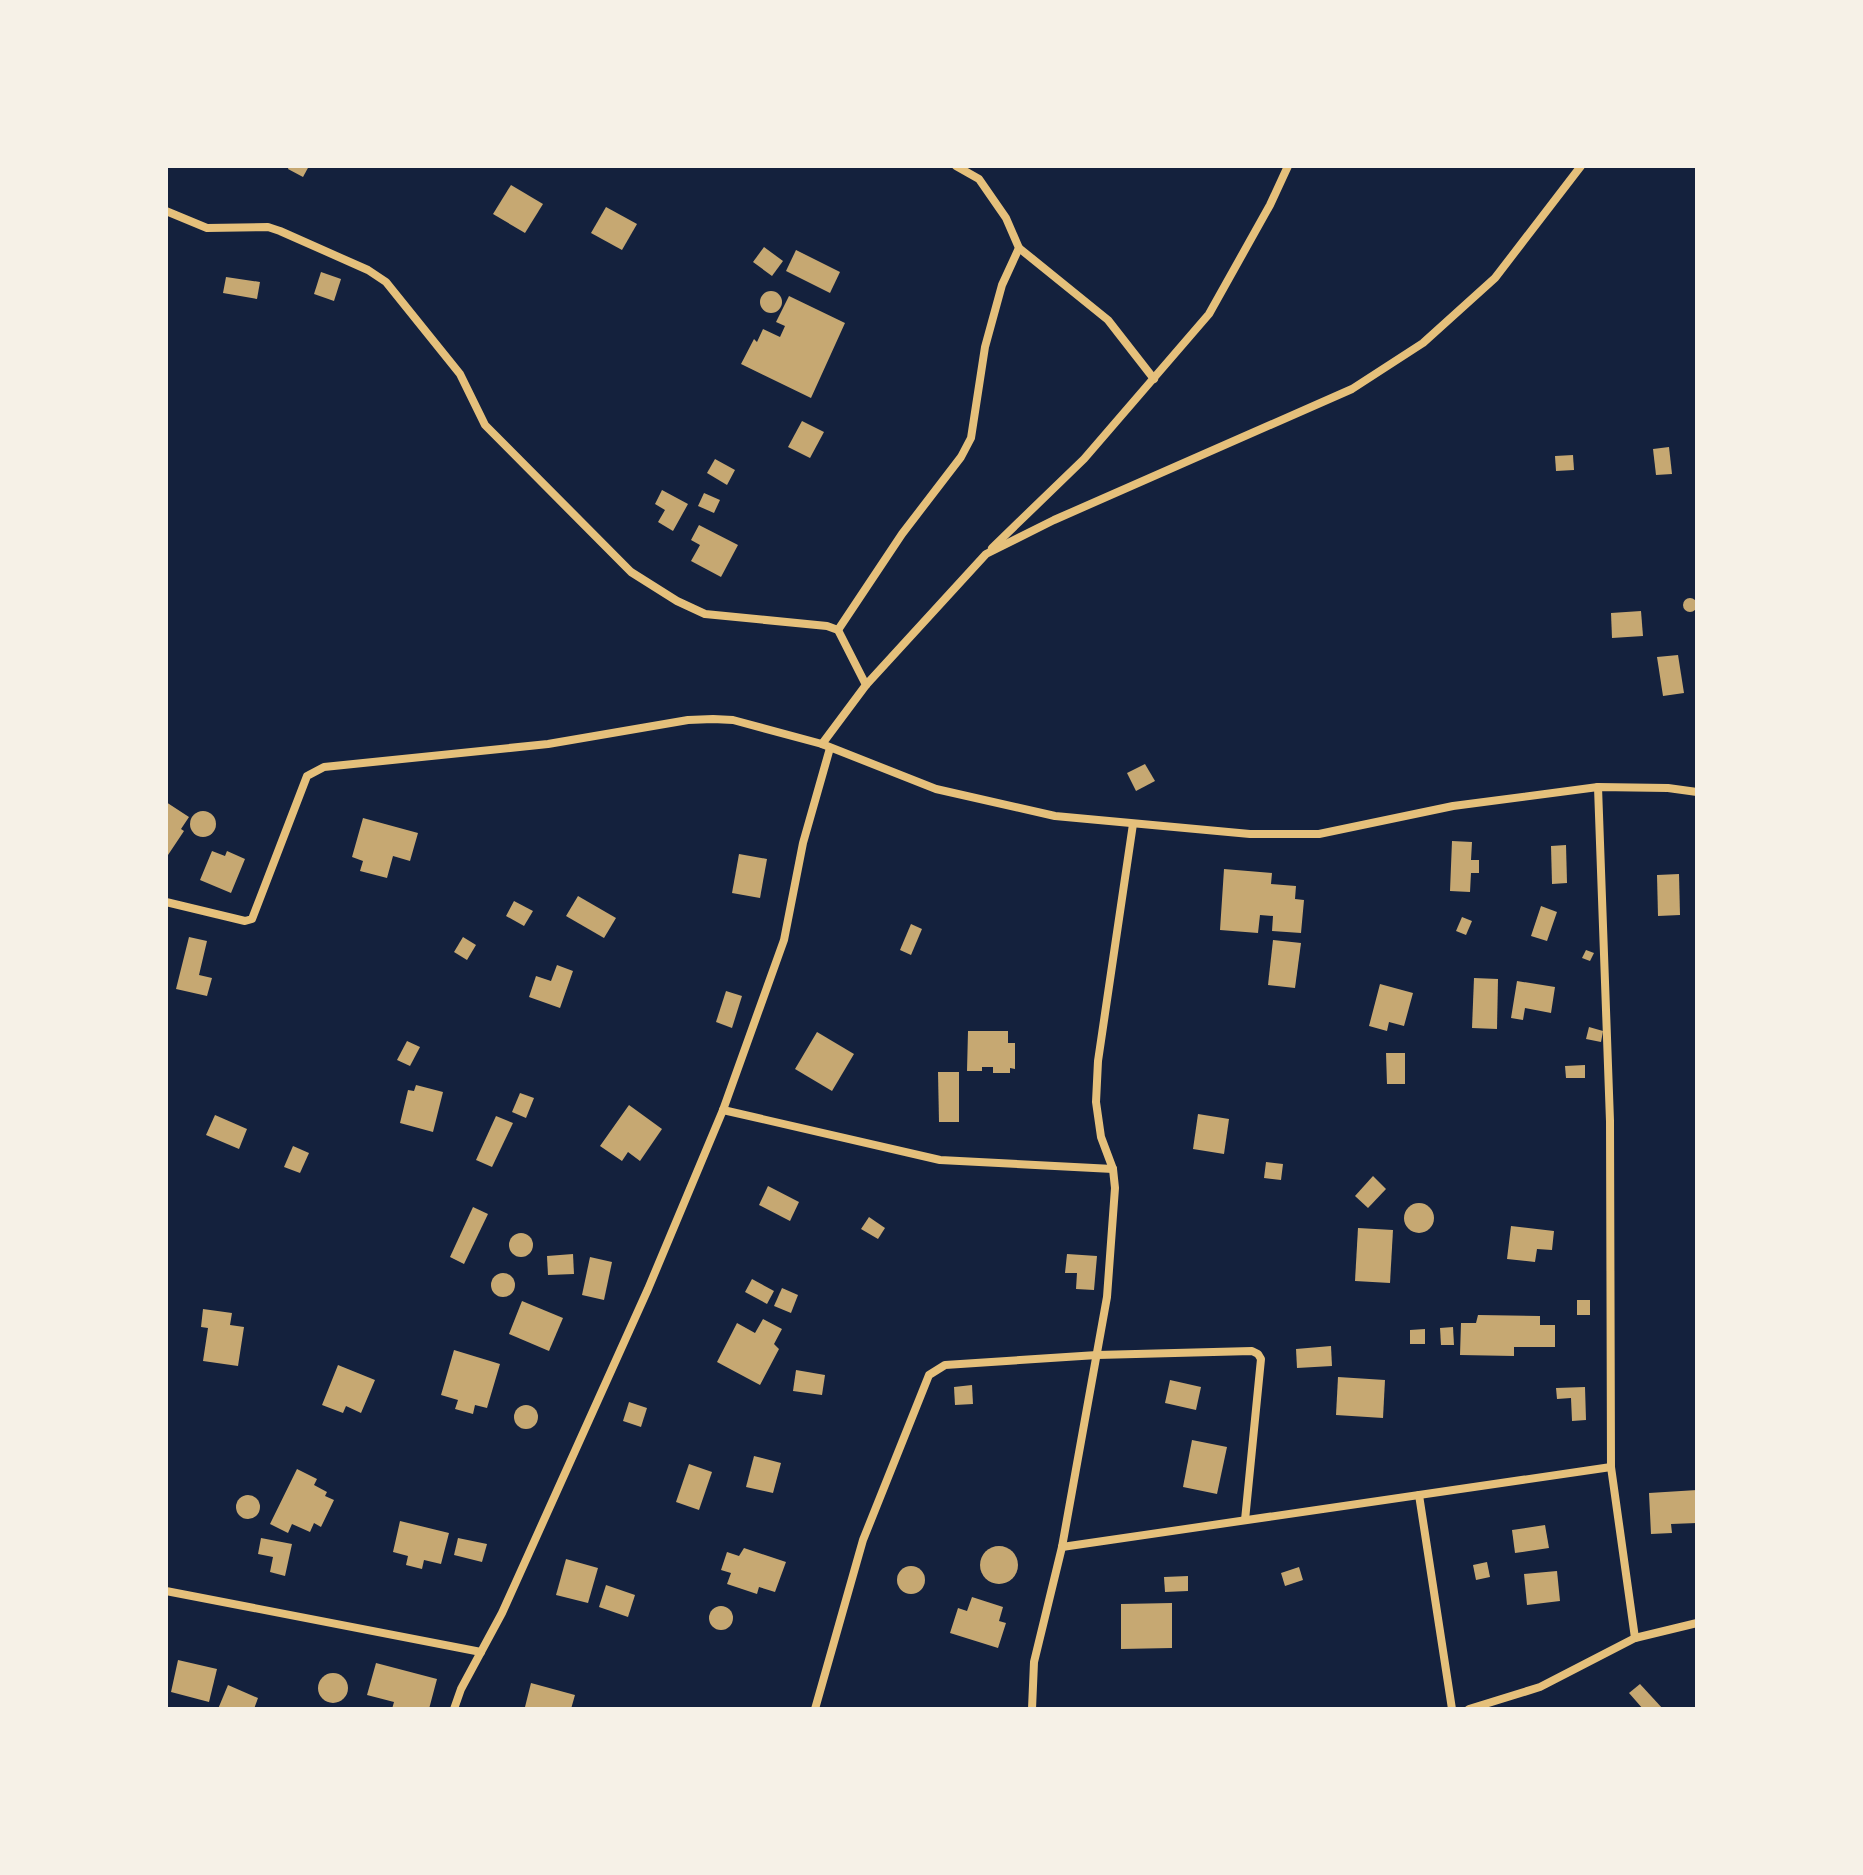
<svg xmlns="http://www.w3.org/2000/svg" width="1863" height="1875" viewBox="0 0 1863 1875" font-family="'Archivo Narrow',sans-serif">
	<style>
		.building { fill: #c6a872 }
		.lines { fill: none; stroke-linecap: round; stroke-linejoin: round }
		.minor { stroke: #e5c07b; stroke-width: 8 }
	</style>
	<rect width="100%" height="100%" fill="#14213d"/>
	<g class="building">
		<path d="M289,166h20l-6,11 -15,-8z"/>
		<path d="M511,185l32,19 -18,29 -32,-19z"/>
		<path d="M606,207l31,17 -15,26 -31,-17z"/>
		<path d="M764,247l19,14 -11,15 -19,-14z"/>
		<path d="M796,250l44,22 -10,21 -44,-22z"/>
		<path d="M321,272l20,7 -7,22 -20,-7z"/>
		<path d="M226,277l34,5 -3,17 -34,-6z"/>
		<circle cx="771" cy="302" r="11"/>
		<path d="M789,296l56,27 -34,75 -70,-34 13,-25 3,3 6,-13 17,8 5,-11 -9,-4z"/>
		<path d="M802,421l22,11 -14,26 -22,-11z"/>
		<path d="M1669,447l3,27 -16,1 -3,-26z"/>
		<path d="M1573,455l1,15 -18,1 -1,-15z"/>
		<path d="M715,459l20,11 -8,15 -20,-12z"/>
		<path d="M662,490l26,14 -15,27 -15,-9 7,-12 -10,-6z"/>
		<path d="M704,493l16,7 -6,13 -16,-7z"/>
		<path d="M699,525l39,20 -17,32 -30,-16 9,-16 -9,-5z"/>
		<circle cx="1690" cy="605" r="7"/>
		<path d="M1641,611l2,25 -31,2 -1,-25z"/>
		<path d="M1678,655l6,38 -21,3 -6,-39z"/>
		<path d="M1145,764l10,17 -19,10 -9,-18z"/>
		<path d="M166,802l23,15 -8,12 3,2 -18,27z"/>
		<circle cx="203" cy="824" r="13"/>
		<path d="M363,818l55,15 -8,28 -17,-5 -6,22 -27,-7 3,-10 -11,-4z"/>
		<path d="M1452,841l20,1 -1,18h8v13h-8l-1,19 -20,-1z"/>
		<path d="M1566,845l1,38 -15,1 -1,-38z"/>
		<path d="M212,851l13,5 2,-5 18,8 -14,34 -31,-13z"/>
		<path d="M739,854l28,5 -7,39 -28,-5z"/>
		<path d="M1224,869l48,4 -1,11 25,2 -1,13 9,1 -3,33 -29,-2 1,-15 -13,-1 -2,18 -38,-3z"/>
		<path d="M1679,874l1,41 -22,1 -1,-41z"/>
		<path d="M578,896l38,22 -12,20 -38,-22z"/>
		<path d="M514,901l19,10 -9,15 -18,-10z"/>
		<path d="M1541,906l16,6 -10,29 -16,-5z"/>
		<path d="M1462,917l10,4 -6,14 -10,-4z"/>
		<path d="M911,924l11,5 -11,26 -11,-5z"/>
		<path d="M189,937l18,4 -8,34 13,3 -5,18 -31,-7z"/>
		<path d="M463,937l13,8 -9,15 -13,-8z"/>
		<path d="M1273,940l28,3 -6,45 -27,-3z"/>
		<path d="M1586,950l8,3 -4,8 -8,-3z"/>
		<path d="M557,965l16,6 -13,37 -31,-11 7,-21 15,5z"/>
		<path d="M1474,978l24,1 -1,50 -25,-1z"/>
		<path d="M1517,981l38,6 -4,26 -26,-5 -2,12 -12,-2z"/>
		<path d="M1380,984l33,9 -9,33 -15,-4 -2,9 -18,-5z"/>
		<path d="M726,991l16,5 -10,32 -16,-6z"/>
		<path d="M1589,1027l14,4 -2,11 -15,-3z"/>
		<path d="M968,1031h40v12h7v26l-5,-1v5h-17v-6h-11v4h-15z"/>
		<path d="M817,1032l37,22 -22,37 -37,-22z"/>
		<path d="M407,1041l13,6 -10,19 -13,-6z"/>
		<path d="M1386,1053h19v31h-18z"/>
		<path d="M1585,1065v13h-19l-1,-12z"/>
		<path d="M938,1072h21v50h-20z"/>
		<path d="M416,1085l27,7 -10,40 -33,-9 8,-33 6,1z"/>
		<path d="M520,1093l14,5 -8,20 -14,-6z"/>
		<path d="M629,1105l33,24 -22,32 -12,-9 -6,9 -22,-15z"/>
		<path d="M1198,1114l31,5 -5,35 -31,-5z"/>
		<path d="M215,1115l32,14 -8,20 -33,-14z"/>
		<path d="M496,1116l17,7 -21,44 -16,-7z"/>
		<path d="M293,1146l16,7 -9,20 -16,-6z"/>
		<path d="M1266,1162l17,2 -2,16 -17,-2z"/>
		<path d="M1373,1176l13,13 -18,19 -13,-12z"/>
		<path d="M768,1186l31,16 -9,19 -31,-16z"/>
		<circle cx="1419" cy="1218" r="15"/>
		<path d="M473,1207l15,7 -24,50 -14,-7z"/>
		<path d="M869,1217l16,11 -7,11 -17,-10z"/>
		<path d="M1511,1226l43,5 -2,19 -15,-1 -2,13 -28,-3z"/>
		<path d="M1358,1228l35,2 -3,53 -35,-2z"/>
		<circle cx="521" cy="1245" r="12"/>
		<path d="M573,1254l1,20 -26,1 -1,-19z"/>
		<path d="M1067,1254l30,2 -3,34 -18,-1 1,-16h-12z"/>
		<path d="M590,1257l22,5 -8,38 -22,-5z"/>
		<circle cx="503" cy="1285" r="12"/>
		<path d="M752,1279l22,12 -7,13 -22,-12z"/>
		<path d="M782,1288l16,7 -7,18 -17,-7z"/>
		<rect x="1577" y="1300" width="13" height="15"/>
		<path d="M522,1301l41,17 -14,33 -40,-17z"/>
		<path d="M203,1309l29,4 -2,12 14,2 -6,39 -35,-5 5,-33 -7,-1z"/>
		<path d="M1478,1315l62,1v9h15v22h-41v9l-54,-1 1,-32h15z"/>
		<path d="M763,1319l19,10 -8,15 5,5 -19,36 -43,-23 20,-39 18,10z"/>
		<path d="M1453,1327l1,18h-13l-1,-17z"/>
		<path d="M1425,1329v15h-15v-14z"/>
		<path d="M1331,1346l1,20 -35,2 -1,-19z"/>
		<path d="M454,1350l46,14 -13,44 -12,-3 -2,9 -18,-5 3,-9 -17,-5z"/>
		<path d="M338,1365l37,15 -14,33 -15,-7 -3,7 -21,-8z"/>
		<path d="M796,1370l29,5 -3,20 -29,-4z"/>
		<path d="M1338,1377l47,3 -2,38 -47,-3z"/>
		<path d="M1170,1380l31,7 -5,23 -31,-7z"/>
		<path d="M972,1385l1,19 -18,1 -1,-18z"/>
		<path d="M1585,1387l1,33 -14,1 -1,-23 -14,1 -1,-11z"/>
		<path d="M629,1402l18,6 -6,19 -18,-6z"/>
		<circle cx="526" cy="1417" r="12"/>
		<path d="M1192,1440l35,7 -10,47 -34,-7z"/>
		<path d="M754,1456l27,7 -8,30 -27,-6z"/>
		<path d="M689,1464l23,8 -13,38 -23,-8z"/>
		<path d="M297,1469l20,10 -3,6 13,7 -2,4 9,4 -13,27 -7,-4 -4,9 -18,-8 -4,9 -18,-9z"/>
		<path d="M1697,1490v33l-26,1 1,9 -21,1 -2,-41z"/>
		<circle cx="248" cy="1507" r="12"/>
		<path d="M400,1521l49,12 -8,31 -17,-4 -2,9 -16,-4 2,-9 -15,-4z"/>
		<path d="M1545,1525l4,23 -34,5 -3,-23z"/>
		<path d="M261,1538l31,6 -7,32 -15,-4 3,-15 -15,-3z"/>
		<path d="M458,1538l29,6 -5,18 -28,-7z"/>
		<circle cx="999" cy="1565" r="19"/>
		<path d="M744,1548l42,14 -11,30 -16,-5 -2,7 -30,-10 4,-11 -10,-3 6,-18 12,4z"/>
		<path d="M566,1559l32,9 -10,35 -32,-8z"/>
		<path d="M1487,1562l3,15 -14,3 -3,-15z"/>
		<circle cx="911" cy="1580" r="14"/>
		<path d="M1299,1567l4,13 -18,6 -4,-13z"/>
		<path d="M1557,1571l3,30 -33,4 -3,-31z"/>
		<path d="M1188,1576v15l-23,1 -1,-15z"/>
		<path d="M606,1585l29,10 -7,22 -29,-10z"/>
		<path d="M972,1597l31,10 -4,14 7,2 -8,25 -48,-15 8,-25 9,3z"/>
		<path d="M1172,1603v45l-51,1v-45z"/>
		<circle cx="721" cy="1618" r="12"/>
		<path d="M178,1660l39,9 -8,33 -38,-10z"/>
		<path d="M376,1663l61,16 -8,30h-37l2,-7 -27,-7z"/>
		<circle cx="333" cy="1688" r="15"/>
		<path d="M531,1683l44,12 -4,14 -46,-2z"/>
		<path d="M1640,1684l23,25h-20l-14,-16z"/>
		<path d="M228,1685l30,13 -4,11h-36z"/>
	</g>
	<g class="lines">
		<g class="minor">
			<path d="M166,211l41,17 61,-1 12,4 88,39 18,12 74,92 25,51 146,147 46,29 28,13 122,12 11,4 28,55"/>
			<path d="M1019,248l89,72 46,59"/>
			<path d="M992,548l92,-89 125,-145 61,-109 18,-39"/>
			<path d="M838,630l64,-96 59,-77 10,-19 14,-91 17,-62 17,-37 -13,-30 -27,-39 -23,-13"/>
			<path d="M822,744l44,-59 120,-131 68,-34 298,-131 71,-46 72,-65 86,-112"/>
			<path d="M1598,787l12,334 1,346 24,171"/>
			<path d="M166,902l79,19 7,-2 55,-143 17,-9 224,-23 140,-24 25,-1 20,1 89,24 114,45 119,27 195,18h69l134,-28 145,-19 70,1 29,4"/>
			<path d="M723,1110l217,50 173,9"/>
			<path d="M1419,1495l33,214"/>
			<path d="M1062,1547l549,-80"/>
			<path d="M166,1591l315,61"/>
			<path d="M454,1709l7,-20 41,-76 146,-324 75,-179 61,-170 19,-97 27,-95"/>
			<path d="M815,1709l48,-169 66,-165 16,-10 152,-10 155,-4 6,3 3,5 -16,161"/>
			<path d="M1032,1709l2,-47 28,-115 45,-250 8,-109 -2,-19 -12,-32 -5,-35 2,-41 35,-237"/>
			<path d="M1469,1709l71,-22 95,-49 62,-15"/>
		</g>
	</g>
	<rect width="1863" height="1875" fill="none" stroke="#f6f1e7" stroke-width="336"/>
</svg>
